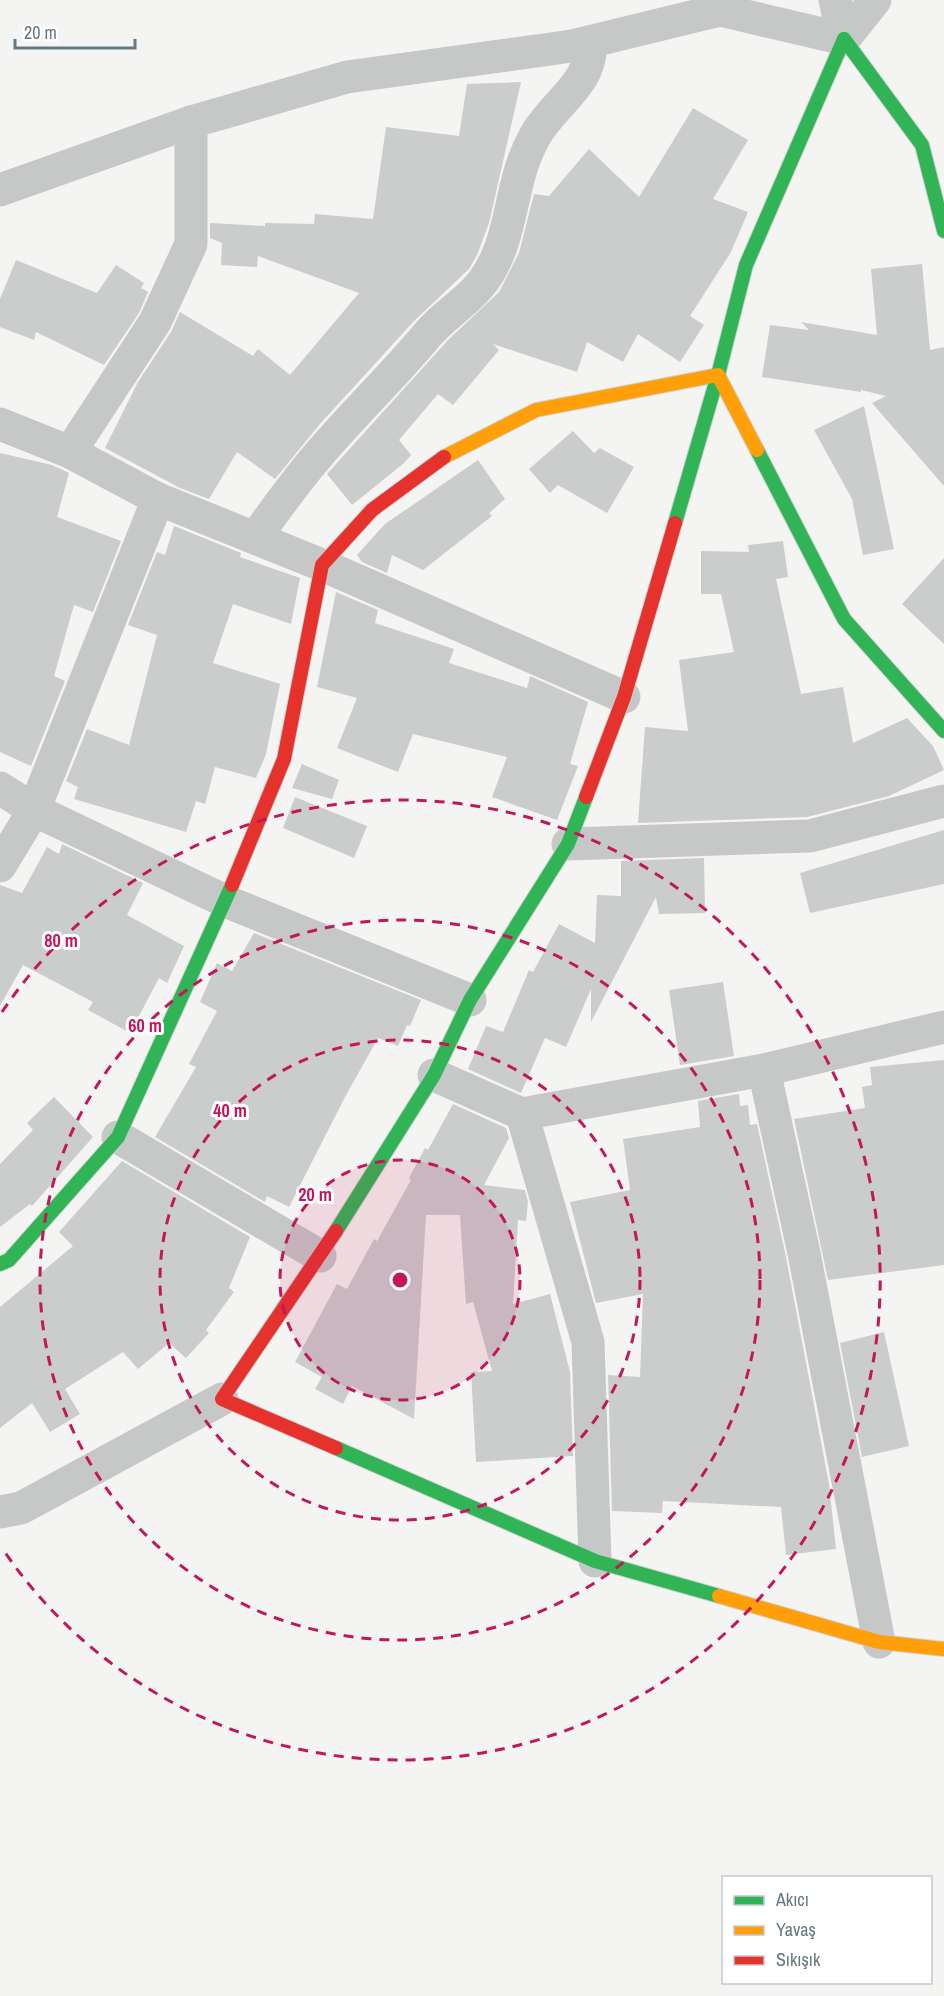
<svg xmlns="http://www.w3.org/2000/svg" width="944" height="1996" viewBox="0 0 944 1996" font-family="'Archivo Narrow',sans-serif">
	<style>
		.building { fill: #cbcccc }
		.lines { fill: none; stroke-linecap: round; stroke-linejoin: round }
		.fast-casing { stroke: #d0d2d2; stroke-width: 16 }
		.slow-casing { stroke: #d0d2d2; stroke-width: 16 }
		.jam-casing { stroke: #d0d2d2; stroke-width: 16 }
		.street { stroke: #c6c8c8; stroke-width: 33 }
		.fast { stroke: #30b455; stroke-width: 14 }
		.slow { stroke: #ff9f0a; stroke-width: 14 }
		.jam { stroke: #e5322d; stroke-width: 14 }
		.ring { fill: none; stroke: #c2185b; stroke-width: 3; stroke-dasharray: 10 8 }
		.centre { fill: #c2185b; stroke: #fff; stroke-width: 3 }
		.ring-label { font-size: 18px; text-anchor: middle; font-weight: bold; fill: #c2185b; stroke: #fff; stroke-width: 6; stroke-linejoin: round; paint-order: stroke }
	</style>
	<rect width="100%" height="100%" fill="#f4f4f2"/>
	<g class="building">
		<path d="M521,82l-32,141 -12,32 -8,14 -55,52 -94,103 -45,55 -38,-27 -28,47 -29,-11 -75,-40 33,-66 33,-50 9,-20 73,44 5,-7 32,26 69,-82 -101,-37 -1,11 -36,-2 1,-22 -12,-5v-15l55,3v-3l49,1 1,-10 58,5 13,-92 73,9 8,-52z"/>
		<path d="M693,108l55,32 -35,59 35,13 -17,40 -41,64 14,9 -24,37 -42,-28 -15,28 -36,-20 -10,30 -84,-28 6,6 -46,55 -15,-11 -39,46 12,15 -7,8 -52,42 -25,-31 121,-134 51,-48 20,-39 15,-59 15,2 40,-47 50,48z"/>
		<path d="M16,260l81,33 19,-28 28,18 -3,5 7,4 -9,21 -35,52 -68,-33 -2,8 -34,-13v-28z"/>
		<path d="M922,264l8,86 14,-3v139l-72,-83 14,-7 -25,-6v2l-99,-15 8,-52 39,5 -8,-8 76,13 -6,-66z"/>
		<path d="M864,406l30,143 -31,6 -11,-56 -38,-69z"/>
		<path d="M573,431l21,22 6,-5 34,19 -27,46 -49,-28 -8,8 -21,-24z"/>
		<path d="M0,453l52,12 17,8 -12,44 64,24 -28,71 -19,-7 -20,71 11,5 -34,85 -31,-14z"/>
		<path d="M478,460l27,39 -16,14 3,3 -69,54 -31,-15 -5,18 -25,-11 -5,-7 28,-31z"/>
		<path d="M174,526l67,27 -1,4 60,21 -9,46 -58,-20 -20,59 67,21 -14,70 -10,24 -41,-11 -10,37 -9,-3 -10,31 -112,-33 4,-12 -12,-6 21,-52 42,16 28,-110 -29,-10 29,-73 8,3z"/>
		<path d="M783,541l5,36 -12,2 25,115 42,-7 10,56 54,-25 26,28 11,24 -55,26 -82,21 -169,6 7,-96 43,4 -9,-71 55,-8 -13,-58h-20v-43l48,1 -1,-7z"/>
		<path d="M944,558v86l-42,-40z"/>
		<path d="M336,592l42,18 -3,13 79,26 -5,14 78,25 3,-12 58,26 -18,62 8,2 -21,54 -65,-23 15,-40 -94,-23 -15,38 -61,-24 20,-50 -40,-11z"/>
		<path d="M302,764l37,16 -7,19 -40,-11z"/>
		<path d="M295,797l72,29 -13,32 -71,-30z"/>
		<path d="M944,830v54l-134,29 -10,-40z"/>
		<path d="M62,844l81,39 -16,32 57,31 -17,37 -8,-5 -29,55 -42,-23 5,-8 -70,-37 -23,41v-121l22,8 25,-46 12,7z"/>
		<path d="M704,858l1,55 -46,1 -3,-17 -65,125v-33l-25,58 -21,-9 -24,55 -53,-24 18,-43 17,6 26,-62 4,2 26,-48 36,19 2,-48 24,1v-35z"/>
		<path d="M254,933l167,67 -11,26 -3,-1 -9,21 -20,-8 -33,59 -56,110 -22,-11 -2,6 -110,-65 41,-70 -7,-3 28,-53 -17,-9 17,-39 15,8z"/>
		<path d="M723,982l11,74 -54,9 -11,-75z"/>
		<path d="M944,1060v205l-116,15 -34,-161 71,-11 -3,-21 10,-2 -2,-18z"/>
		<path d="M739,1094l1,12 8,-1 2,20 7,-1 29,133 43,227 7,65 -50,6 -5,-48 -118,-6 -1,12 -50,-2 -4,-136 32,2 3,-83 -47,9 -26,-101 60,-12 -7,-51 77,-12 -2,-26z"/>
		<path d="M54,1097l39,40 -61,69 -2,-2 -30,23v-63l33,-34 -6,-7z"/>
		<path d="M453,1104l53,24 3,10 -25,47 41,5 3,12 -2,19 -8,-1 -5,84 37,-10 20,78 3,84 -97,6 -5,-90 21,-1 -19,-69 -7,2 -6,-89h-34l-12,204 -62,-33 -9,18 -28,-15 7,-12 -27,-15 42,-78 10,5 27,-50 3,2 34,-61 -2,-2 16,-30 3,2z"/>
		<path d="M122,1161l128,76 -21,51 5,4 -28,38 3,3 -23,25 -17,-15 -31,26 -15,-17 -58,37 15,25 -30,18 -18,-29 -32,25v-121l73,-61 -14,-14z"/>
		<path d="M884,1332l25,114 -47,11 -22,-114z"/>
	</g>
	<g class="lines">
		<g class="fast-casing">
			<g id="fast">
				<path d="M844,39l78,106 22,86"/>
				<path d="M757,450l87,169 100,112"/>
				<path d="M675,523l43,-148 28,-110 98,-226"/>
				<path d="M336,1231l98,-156 36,-75 98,-156 18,-47"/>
				<path d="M0,1264l9,-4 109,-123 114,-252"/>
				<path d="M336,1448l259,113 124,35"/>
			</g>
		</g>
		<g class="slow-casing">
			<g id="slow">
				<path d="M444,457l92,-47 182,-35 39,75"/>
				<path d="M719,1596l160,46 65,7"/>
			</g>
		</g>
		<g class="jam-casing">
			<g id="jam">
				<path d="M586,797l38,-100 51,-174"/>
				<path d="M232,885l52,-126 38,-194 50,-55 72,-53"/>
				<path d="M336,1231l-114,168 114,49"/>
			</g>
		</g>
		<g class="street">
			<path d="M835,0l9,39"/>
			<path d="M844,39l31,-39"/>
			<path d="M0,190l191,-68 156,-45 225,-31 148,-36 124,29"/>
			<path d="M0,424l70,28 88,47 164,66 302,132"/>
			<path d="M70,452l85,-130 36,-78v-122"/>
			<path d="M255,538c21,-29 42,-59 66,-86 35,-41 73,-77 107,-118 17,-20 41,-33 56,-54 31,-43 24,-97 51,-144 18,-33 59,-53 55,-94"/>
			<path d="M0,788l34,22 191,91 245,99"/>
			<path d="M568,844l242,-8 134,-35"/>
			<path d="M0,866l34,-56 124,-311"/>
			<path d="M764,1070l40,183 75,389"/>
			<path d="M434,1075l88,39 242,-44 180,-43"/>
			<path d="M522,1114l66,228 7,219"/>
			<path d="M118,1137l202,119"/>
			<path d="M0,1512l21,-4 201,-109"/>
		</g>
		<use href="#fast" class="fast"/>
		<use href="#slow" class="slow"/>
		<use href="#jam" class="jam"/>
	</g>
	<circle cx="400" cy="1280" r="120" fill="#c2185b" fill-opacity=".12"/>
	<g class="ring">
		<circle cx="400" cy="1280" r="120"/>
		<circle cx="400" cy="1280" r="240"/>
		<circle cx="400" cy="1280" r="360"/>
		<path d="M2 1012A480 480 0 1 1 2 1548"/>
	</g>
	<circle cx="400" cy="1280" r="9" class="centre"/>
	<g class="ring-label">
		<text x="61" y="947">80 m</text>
		<text x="145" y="1032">60 m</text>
		<text x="230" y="1117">40 m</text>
		<text x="315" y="1201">20 m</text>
	</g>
	<rect x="722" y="1876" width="210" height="108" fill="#ffffff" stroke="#c1c9cd" stroke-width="1.5"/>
	<rect x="734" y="1896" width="30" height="9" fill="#30b455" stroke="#c1c9cd" stroke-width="1.5"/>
	<text x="776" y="1906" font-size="18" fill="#657982">Akıcı</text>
	<rect x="734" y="1926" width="30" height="9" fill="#ff9f0a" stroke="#c1c9cd" stroke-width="1.5"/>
	<text x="776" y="1936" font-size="18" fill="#657982">Yavaş</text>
	<rect x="734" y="1956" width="30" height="9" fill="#e5322d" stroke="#c1c9cd" stroke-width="1.5"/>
	<text x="776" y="1966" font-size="18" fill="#657982">Sıkışık</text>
	<path d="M15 39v9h120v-9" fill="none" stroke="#657982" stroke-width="3"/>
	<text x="24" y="39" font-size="18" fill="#657982" stroke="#ffffff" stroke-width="4.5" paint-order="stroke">20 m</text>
</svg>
